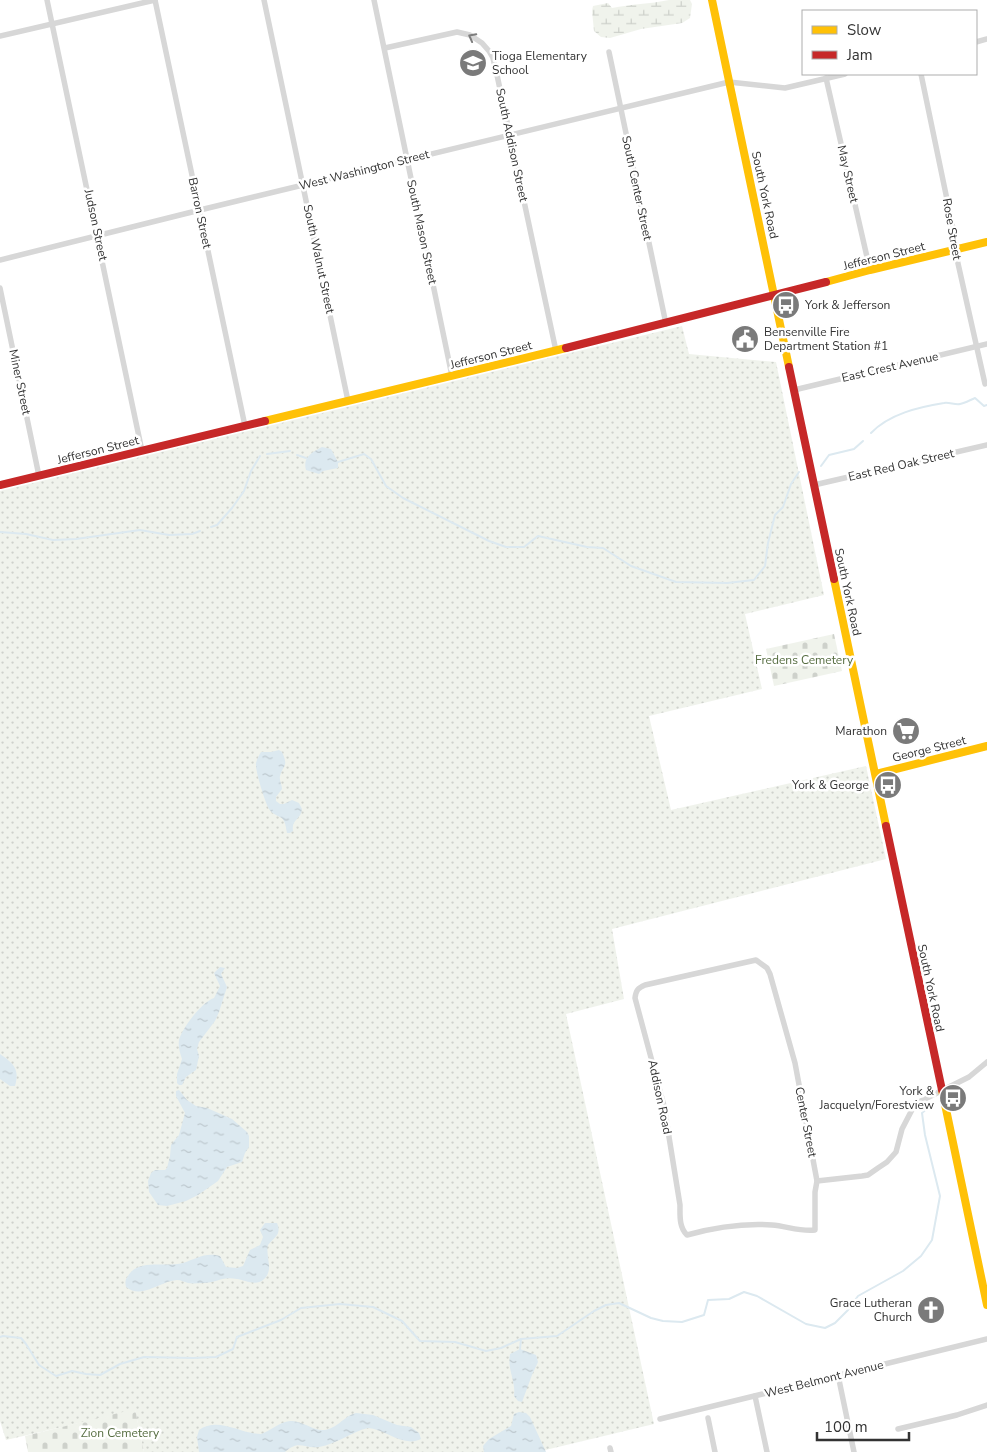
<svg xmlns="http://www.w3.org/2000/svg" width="987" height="1452" viewBox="0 0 987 1452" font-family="'Nunito Sans',sans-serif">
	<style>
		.grass { fill: url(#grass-dots) }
		.wetland { fill: url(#wetland-marsh) }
		.cemetery { fill: url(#cemetery-stones) }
		.water { fill: url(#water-ripples) }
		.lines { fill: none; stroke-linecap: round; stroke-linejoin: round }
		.stream { stroke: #dce9f0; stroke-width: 2 }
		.street { stroke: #d7d7d7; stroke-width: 5.5 }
		.slow { stroke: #ffc107; stroke-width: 8 }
		.jam { stroke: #c62828; stroke-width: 8 }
		.oneway { stroke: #7d7d7d }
		.labels { text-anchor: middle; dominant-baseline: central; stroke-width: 5; stroke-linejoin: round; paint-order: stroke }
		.poi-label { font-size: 12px; fill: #333; stroke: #fff; text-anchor: end }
		.street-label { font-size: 12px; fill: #333; stroke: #fff }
		.park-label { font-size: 12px; fill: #566d41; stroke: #fff }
	</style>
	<defs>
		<pattern id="grass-dots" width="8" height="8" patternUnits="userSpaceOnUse" patternTransform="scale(1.25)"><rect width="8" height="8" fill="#f0f3ec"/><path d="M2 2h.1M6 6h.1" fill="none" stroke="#ced1cb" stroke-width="1.8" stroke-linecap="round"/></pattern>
		<pattern id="wetland-marsh" width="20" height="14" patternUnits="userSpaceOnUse" patternTransform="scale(1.25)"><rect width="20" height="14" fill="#f0f3ec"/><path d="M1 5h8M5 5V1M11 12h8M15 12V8" fill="none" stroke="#ced1cb"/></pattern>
		<pattern id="cemetery-stones" width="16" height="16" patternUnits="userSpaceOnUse" patternTransform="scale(1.25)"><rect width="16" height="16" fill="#f0f3ec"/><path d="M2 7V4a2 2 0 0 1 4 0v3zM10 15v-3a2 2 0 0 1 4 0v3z" fill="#ced1cb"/></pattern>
		<pattern id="water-ripples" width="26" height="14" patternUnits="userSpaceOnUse" patternTransform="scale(1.25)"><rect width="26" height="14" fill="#dce9f0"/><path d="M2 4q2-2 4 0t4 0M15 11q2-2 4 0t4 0" fill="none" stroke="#bdc8ce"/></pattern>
	</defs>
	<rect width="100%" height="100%" fill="#fff"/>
	<path class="grass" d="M682,326l7,28 87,8 48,233 -79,19 17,75 -113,27 22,94 195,-44 20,93 -274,70 12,70 -58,15 88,410 -117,28h-393l-9,-42 -129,30 -6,-19v-930z"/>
	<path class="wetland" d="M669,0h21l2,4 -2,14 -8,5 -41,6 -31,9 -9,-1 -7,-6 -2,-20 1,-5 15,-3 4,5c19,-4 38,-4 57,-8z"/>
	<g class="cemetery">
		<path d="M834,634l8,37 -68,15 -8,-37z"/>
		<path d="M135,1409l9,43h-116l-3,-16z"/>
	</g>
	<g class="water">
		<path d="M322,447l9,2 7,13v6l-15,3 -4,3 -13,-4c-3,-13 5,-17 16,-23z"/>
		<path d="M279,750l3,2c7,15 1,13 -2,24 -1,4 2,9 2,13l-6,8v4l4,3h4l8,-4 7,3 3,6c-1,11 -11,10 -9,22l-3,2h-3c-1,-4 -1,-8 -3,-12 -3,-6 -11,-5 -15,-12 -4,-7 -14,-38 -13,-46 1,-4 3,-8 5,-11h10z"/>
		<path d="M220,967l5,1 -4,6 6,13 -8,25 -4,9 -16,21 -2,7 2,7 -3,14 -10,7 -4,8h-3l-2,-2v-9l5,-15c-2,-6 -4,-12 -3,-19 3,-12 23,-38 35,-42l6,-12 -6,-13z"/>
		<path d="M0,1054c13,9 20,15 15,32h-5l-10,-7z"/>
		<path d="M179,1090l8,10 9,6 11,2 25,11 15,13 2,4v11l-4,6 -3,9 -15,5 -9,14 -20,14 -12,6 -19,5 -9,-1 -9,-13 -1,-11 3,-8 4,-3h10l2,-2 3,-12 1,-11 8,-10 6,-22 -9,-17v-5z"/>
		<path d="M265,1223h12c5,12 -3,14 -9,22 -3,12 7,25 -5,35 -7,6 -19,0 -26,-1 -16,-3 -20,4 -34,4 -5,0 -10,1 -15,0 -4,-1 -7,-3 -11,-3 -17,1 -35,20 -51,7 -1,-5 -1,-7 2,-11 10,-18 38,-8 55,-13 13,-4 22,-11 37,-7l6,11 11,1 6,-2 7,-16 10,-5 3,-8 -3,-7z"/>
		<path d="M520,1349l16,6 2,7 -6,13 -10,27 -4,-1 -4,-5c2,-16 -7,-26 -4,-42z"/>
		<path d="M519,1412l7,1 4,4 16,35h-62l-1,-6 6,-7 22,-13 3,-12z"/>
		<path d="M356,1413l17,2 24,10 14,2 8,6 2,6c-17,9 -36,-10 -53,-11 -17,4 -31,16 -49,19 -15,2 -20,-8 -34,5h-86l-2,-15 2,-7c19,-14 42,4 62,4 10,-3 18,-12 29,-13 12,-1 23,10 34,9 13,-1 20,-14 32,-17z"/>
	</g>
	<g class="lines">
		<g class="stream">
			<path d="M871,433c18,-19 48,-26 73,-30 5,-1 11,2 16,1 5,-1 10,-4 15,-6l9,8 3,-1"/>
			<path d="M267,454l23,-3"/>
			<path d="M297,455l9,3"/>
			<path d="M338,462l26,-8 7,5 15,27 17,12 86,43 17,6h18l14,-11 49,11 16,1 28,18 45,16 51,1 27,-3 11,-14 3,-23 7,-28 8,-8 8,-23 8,-12"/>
			<path d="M821,466l8,-11 25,-6 9,-8"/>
			<path d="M211,527l6,-2 15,-17 12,-17 7,-20 9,-15"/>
			<path d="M0,532l26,2 27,6 23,-1 64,-9 29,5 23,-1 8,-3"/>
			<path d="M0,1337l3,-1 18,2 5,6 13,21 17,11 16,-5 14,3 14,1 20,-11 24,-7 49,1 23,-1 17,-8 4,-12 44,-17 20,-12 39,-4 33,3 29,14 18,20 35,1 31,9 15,-3 20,-9"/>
			<path d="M520,1349l1,-10 36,-3 37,-25 12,-6 13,-2 32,15 12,3 19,1 22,-7 4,-15 21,-1 15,-7 13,4 49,28 19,4 10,-5 13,-13 10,-14 45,-25 18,-15 11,-16 8,-44 -15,-61 -3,-22 7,-6"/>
		</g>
		<g class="street">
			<path d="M47,0l95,451"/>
			<path d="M155,0l90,426"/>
			<path d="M264,0l84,401"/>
			<path d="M374,0l78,376"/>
			<path d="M0,36l155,-36"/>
			<path d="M976,42l11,-3"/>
			<path d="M385,48l72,-16 13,3 12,8 7,8 4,7 4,17 59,276"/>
			<path d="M609,52l57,272"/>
			<path d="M921,74l34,164v12l30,134"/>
			<path d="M826,78l44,192"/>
			<path d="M0,260l200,-50 529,-128 56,6 60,-14"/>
			<path d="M0,288l39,188"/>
			<path d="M794,390l193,-46"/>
			<path d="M814,485l173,-40"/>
			<path d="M756,960l11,8 3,6 25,89 22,118 -2,11v38c-14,2 -29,-4 -43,-5 -29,-2 -56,2 -85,10 -8,-8 -7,-19 -7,-30l-16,-99 -29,-108c1,-8 3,-10 10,-13z"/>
			<path d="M817,1181l45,-5 6,-1 10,-7 9,-6 9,-10 6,-23 13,-25 54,-27 18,-15"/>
			<path d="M838,1375l16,77"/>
			<path d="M755,1396l12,56"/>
			<path d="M708,1418l7,34"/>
			<path d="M660,1419l327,-80"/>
			<path d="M898,1429l59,-14 30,-10"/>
			<path d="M610,1448l1,4"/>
		</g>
		<g class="slow">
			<path d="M712,0l77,367"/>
			<path d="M826,282l44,-12 117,-28"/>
			<path d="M265,421l301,-73"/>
			<path d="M834,579l52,247"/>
			<path d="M876,774l111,-28"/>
			<path d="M942,1090l45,215"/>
		</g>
		<g class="jam">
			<path d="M566,348l260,-66"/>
			<path d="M789,367l45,212"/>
			<path d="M0,485l265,-64"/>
			<path d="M886,826l56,264"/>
		</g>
	</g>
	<defs><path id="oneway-chevron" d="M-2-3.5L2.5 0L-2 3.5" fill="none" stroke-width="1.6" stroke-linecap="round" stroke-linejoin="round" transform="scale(1.25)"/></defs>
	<use class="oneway" href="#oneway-chevron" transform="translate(472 37) rotate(-152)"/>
	<defs>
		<g id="school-disc" transform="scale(1.4375)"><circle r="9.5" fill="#7a7a7a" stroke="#fff"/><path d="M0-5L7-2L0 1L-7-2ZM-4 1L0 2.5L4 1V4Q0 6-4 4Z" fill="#fff"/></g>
		<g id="bus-disc" transform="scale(1.4375)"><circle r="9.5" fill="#7a7a7a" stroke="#fff"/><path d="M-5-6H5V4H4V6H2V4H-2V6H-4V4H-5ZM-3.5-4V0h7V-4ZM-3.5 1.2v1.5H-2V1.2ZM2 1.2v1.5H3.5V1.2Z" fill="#fff"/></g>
		<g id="civic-disc" transform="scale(1.4375)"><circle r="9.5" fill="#7a7a7a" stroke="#fff"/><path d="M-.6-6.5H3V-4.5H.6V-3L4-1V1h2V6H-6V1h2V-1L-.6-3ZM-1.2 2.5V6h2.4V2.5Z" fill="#fff"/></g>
		<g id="supermarket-disc" transform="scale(1.4375)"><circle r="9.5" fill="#7a7a7a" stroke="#fff"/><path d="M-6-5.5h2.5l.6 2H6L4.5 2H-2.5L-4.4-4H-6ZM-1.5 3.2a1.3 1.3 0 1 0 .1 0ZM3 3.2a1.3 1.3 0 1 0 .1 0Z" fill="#fff"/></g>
		<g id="church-disc" transform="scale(1.4375)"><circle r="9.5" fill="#7a7a7a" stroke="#fff"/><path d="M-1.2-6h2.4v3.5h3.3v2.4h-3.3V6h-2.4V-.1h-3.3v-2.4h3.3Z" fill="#fff"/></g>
	</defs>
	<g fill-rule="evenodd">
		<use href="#school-disc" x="473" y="63"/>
		<use href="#bus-disc" x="786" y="305"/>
		<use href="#civic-disc" x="745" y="339"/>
		<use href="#supermarket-disc" x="906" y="731"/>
		<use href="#bus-disc" x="888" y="785"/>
		<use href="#bus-disc" x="953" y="1098"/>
		<use href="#church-disc" x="931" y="1310"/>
	</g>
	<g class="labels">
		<g class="poi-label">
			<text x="492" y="56" text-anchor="start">Tioga Elementary<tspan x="492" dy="14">School</tspan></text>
			<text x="805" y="305" text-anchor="start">York &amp; Jefferson</text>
			<text x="764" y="332" text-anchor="start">Bensenville Fire<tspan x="764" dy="14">Department Station #1</tspan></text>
			<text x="887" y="731">Marathon</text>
			<text x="869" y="785">York &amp; George</text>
			<text x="934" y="1091">York &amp;<tspan x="934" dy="14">Jacquelyn/Forestview</tspan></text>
			<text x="912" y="1303">Grace Lutheran<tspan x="912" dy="14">Church</tspan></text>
		</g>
		<g class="street-label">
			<text transform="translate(512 145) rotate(78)">South Addison Street</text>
			<text transform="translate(364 170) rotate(-14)">West Washington Street</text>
			<text transform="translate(848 174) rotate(77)">May Street</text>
			<text transform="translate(637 188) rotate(78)">South Center Street</text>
			<text transform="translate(765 195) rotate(78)">South York Road</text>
			<text transform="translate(200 213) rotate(78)">Barron Street</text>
			<text transform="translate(96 225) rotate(78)">Judson Street</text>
			<text transform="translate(952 229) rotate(80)">Rose Street</text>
			<text transform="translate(422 232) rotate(78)">South Mason Street</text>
			<text transform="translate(884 256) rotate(-14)">Jefferson Street</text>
			<text transform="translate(319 259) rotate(78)">South Walnut Street</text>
			<text transform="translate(491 355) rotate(-14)">Jefferson Street</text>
			<text transform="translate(890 367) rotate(-13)">East Crest Avenue</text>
			<text transform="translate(20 382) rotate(78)">Miner Street</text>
			<text transform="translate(98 450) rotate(-14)">Jefferson Street</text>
			<text transform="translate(901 465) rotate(-13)">East Red Oak Street</text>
			<text transform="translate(848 592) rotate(78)">South York Road</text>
			<text transform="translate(929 749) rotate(-14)">George Street</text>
			<text transform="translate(931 988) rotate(78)">South York Road</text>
			<text transform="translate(660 1097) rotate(78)">Addison Road</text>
			<text transform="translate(806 1122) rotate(79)">Center Street</text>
			<text transform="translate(824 1379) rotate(-14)">West Belmont Avenue</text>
		</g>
		<g class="park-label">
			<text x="804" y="660">Fredens Cemetery</text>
			<text x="120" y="1433">Zion Cemetery</text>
		</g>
	</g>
	<rect x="802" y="10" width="175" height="65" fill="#ffffff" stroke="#adadad"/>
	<rect x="812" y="26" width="25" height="8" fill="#ffc107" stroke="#adadad"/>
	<text x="847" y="35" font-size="15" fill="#333333">Slow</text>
	<rect x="812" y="51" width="25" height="8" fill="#c62828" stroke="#adadad"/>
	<text x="847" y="60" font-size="15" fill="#333333">Jam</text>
	<path d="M817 1432v8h92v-8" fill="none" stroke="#333333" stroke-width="2.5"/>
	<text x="824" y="1432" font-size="15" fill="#333333" stroke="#ffffff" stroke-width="4" paint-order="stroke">100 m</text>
</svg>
